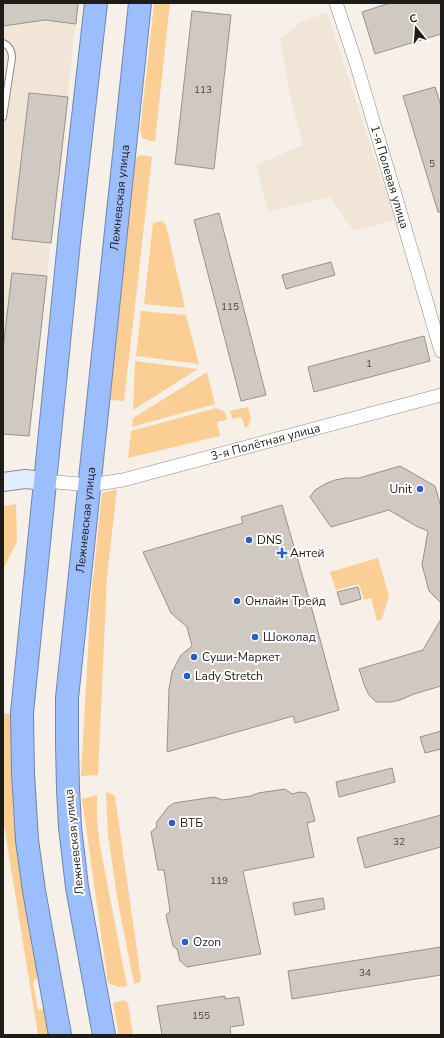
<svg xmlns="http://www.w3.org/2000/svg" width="444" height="1038" viewBox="0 0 444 1038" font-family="'Nunito Sans',sans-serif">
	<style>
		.built { fill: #f0e5d7 }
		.green { fill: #fbce95 }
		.building { fill: #cfc9c2; stroke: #97928b }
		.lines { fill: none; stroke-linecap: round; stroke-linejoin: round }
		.lane-casing { stroke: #8f8a83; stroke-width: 8 }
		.street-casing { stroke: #8f8a83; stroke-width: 14 }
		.secondary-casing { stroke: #8f8a83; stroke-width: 20 }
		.highway-casing { stroke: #7085ad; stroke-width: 24 }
		.lane { stroke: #fff; stroke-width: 6 }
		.street { stroke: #fff; stroke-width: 13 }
		.secondary { stroke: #e1ecfe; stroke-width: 18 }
		.highway { stroke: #9cbefc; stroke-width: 22 }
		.poi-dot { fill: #265fcc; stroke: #fff; stroke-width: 1.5 }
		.labels { text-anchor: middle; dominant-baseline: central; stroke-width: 4; stroke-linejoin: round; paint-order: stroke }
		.number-label { font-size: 10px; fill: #4a4743 }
		.street-label { font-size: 12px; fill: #1e1c19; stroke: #fff }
		.poi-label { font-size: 12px; fill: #1e1c19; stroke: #fff; text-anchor: start }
	</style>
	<rect width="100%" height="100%" fill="#f6f0e9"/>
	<g class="built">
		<path d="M3,3h75l-49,433 -26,-2z"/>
		<path d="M327,13l68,207 -41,11 -24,-34 -62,14 -12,-46 47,-20 -12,-46 -11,-59 20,-18z"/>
	</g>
	<g class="green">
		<path d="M154,3h16l-15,138h-5l-8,-3 -2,-7z"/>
		<path d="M140,155l12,2 -28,244 -14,-1 25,-241z"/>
		<path d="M162,221l4,4 19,83 -41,-4 9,-81 3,-1z"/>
		<path d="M141,311l45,4 13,49 -63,-8z"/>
		<path d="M135,361l63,8 -65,41z"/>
		<path d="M207,372l8,32 -83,23 1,-9z"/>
		<path d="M248,407l3,12 -3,8 -3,1 -3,-11 -9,2 -3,-8z"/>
		<path d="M216,408l9,4 2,8 -10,2 3,14 -92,22 3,-27z"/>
		<path d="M117,489l-10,87 -9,199 -17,1 10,-179 11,-104z"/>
		<path d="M16,504l1,37 -14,29v-64z"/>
		<path d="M378,558l11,38 -7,23 -5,2 -6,-23 -7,2 -5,-16 -23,6 -6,-18z"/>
		<path d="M3,713l10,1 27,261 -7,7 5,28 8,-2 5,27h-13l-35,-216z"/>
		<path d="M106,792l3,1 6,3 26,182 -1,4 -6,2 -17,-87 -9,-62z"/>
		<path d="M97,795v26l3,25 27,140 -8,1 -11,-4 -26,-184z"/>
		<path d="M124,1000l4,3 5,32h-14l-6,-32z"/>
	</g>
	<g class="building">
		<path d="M3,3h75l-2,21 -31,-4 -42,6z"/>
		<path d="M390,3h51v31l-66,20 -13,-42z"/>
		<path d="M192,11l39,4 -17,154 -39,-5z"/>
		<path d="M435,87l6,19v106h-3l-35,-116z"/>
		<path d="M29,93l39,4 -17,146 -39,-4z"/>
		<path d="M219,213l47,182 -25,6 -47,-181z"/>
		<path d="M331,262l4,13 -49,14 -4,-14z"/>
		<path d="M12,273l35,3 -18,160 -26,-2v-85z"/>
		<path d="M424,336l6,25 -116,31 -6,-25z"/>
		<path d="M400,466l35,20 6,21v96l-12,-12 -7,-26 6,-34 -12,-5 -27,-16 -58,17 -21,-30 5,-7 10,-6 10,-4 11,-2h13z"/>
		<path d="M282,505l31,108 26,97 -44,13 -2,-7 -126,36 2,-63 3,-17 9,-17 11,-9 -5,-19 -16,-14 -28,-61 100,-29 -2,-6z"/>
		<path d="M358,587l3,12 -20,6 -4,-13z"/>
		<path d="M441,619v67l-27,8 -14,6 -8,2h-16l-7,-7 -4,-8 -6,-18 64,-19z"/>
		<path d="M441,731v18l-16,4 -5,-16z"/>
		<path d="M392,768l3,14 -56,15 -3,-15z"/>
		<path d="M285,789l7,5 7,-2 7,1 3,5 6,23 -8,2 7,34 -71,14 18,83 -74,13 -7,-6 -3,-12 -4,-3 -7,-31 4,-4 -6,-41h-6l-7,-38 6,-5 -1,-4 12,-16 6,-4 40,-6 9,3 28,-4 7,-3z"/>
		<path d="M441,815v32l-76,21 -8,-30z"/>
		<path d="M323,898l2,11 -30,6 -2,-12z"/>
		<path d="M441,947v28l-149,24 -4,-28z"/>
		<path d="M225,996v3l14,-2 5,28 -14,2 1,8h-69l-5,-29z"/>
	</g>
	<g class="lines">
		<g class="lane-casing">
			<path id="lane" d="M3,43c7,3 9,8 9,15l-9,59"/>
		</g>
		<g class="street-casing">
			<g id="street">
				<path id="s1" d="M336,3l20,60 43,145 42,143"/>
				<path id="s2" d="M45,481l45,4 33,-5 318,-85"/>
			</g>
		</g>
		<g class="secondary-casing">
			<path id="secondary" d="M3,482l22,-3 20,2"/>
		</g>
		<g class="highway-casing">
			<g id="highway">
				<path d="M60,1035l-26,-144 -7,-51 -4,-67 -1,-60 48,-481 26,-229"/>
				<path id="s3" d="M104,1035l-27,-148 -7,-60 -2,-38 -1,-45v-46l73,-695"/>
			</g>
		</g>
		<use href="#lane" class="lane"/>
		<use href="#street" class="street"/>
		<use href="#secondary" class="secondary"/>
		<use href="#highway" class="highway"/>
	</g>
	<g class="poi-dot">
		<circle cx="420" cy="489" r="4"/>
		<circle cx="249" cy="540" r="4"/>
		<path d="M280 547h4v4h4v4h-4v4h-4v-4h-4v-4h4z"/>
		<circle cx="237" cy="601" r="4"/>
		<circle cx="255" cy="637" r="4"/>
		<circle cx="194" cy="657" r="4"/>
		<circle cx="187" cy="676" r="4"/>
		<circle cx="172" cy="823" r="4"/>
		<circle cx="185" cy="942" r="4"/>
	</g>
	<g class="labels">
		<g class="number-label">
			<text x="203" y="90">113</text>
			<text x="432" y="164">5</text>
			<text x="230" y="307">115</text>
			<text x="369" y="364">1</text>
			<text x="399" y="842">32</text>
			<text x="219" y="881">119</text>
			<text x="365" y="973">34</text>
			<text x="201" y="1016">155</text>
		</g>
		<g class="street-label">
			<text stroke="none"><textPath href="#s1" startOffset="182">1-я Полевая улица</textPath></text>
			<text stroke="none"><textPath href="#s3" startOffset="843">Лежневская улица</textPath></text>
			<text stroke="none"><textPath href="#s2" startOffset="226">3-я Полётная улица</textPath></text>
			<text stroke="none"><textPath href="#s3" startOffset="519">Лежневская улица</textPath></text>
			<text transform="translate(74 842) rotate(-96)">Лежневская улица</text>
		</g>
		<g class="poi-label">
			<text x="412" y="489" text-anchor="end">Unit</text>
			<text x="257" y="540">DNS</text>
			<text x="290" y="553">Антей</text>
			<text x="245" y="601">Онлайн Трейд</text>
			<text x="263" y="637">Шоколад</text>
			<text x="202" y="657">Суши-Маркет</text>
			<text x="195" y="676">Lady Stretch</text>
			<text x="180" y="823">ВТБ</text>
			<text x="193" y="942">Ozon</text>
		</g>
	</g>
	<rect width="444" height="1038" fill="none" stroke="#1e1c19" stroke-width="8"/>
	<g transform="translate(416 28) rotate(343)" stroke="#ffffff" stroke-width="3" paint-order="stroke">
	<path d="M0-3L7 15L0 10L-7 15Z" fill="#1e1c19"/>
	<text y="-6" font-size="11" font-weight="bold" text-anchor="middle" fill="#1e1c19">С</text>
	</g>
</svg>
